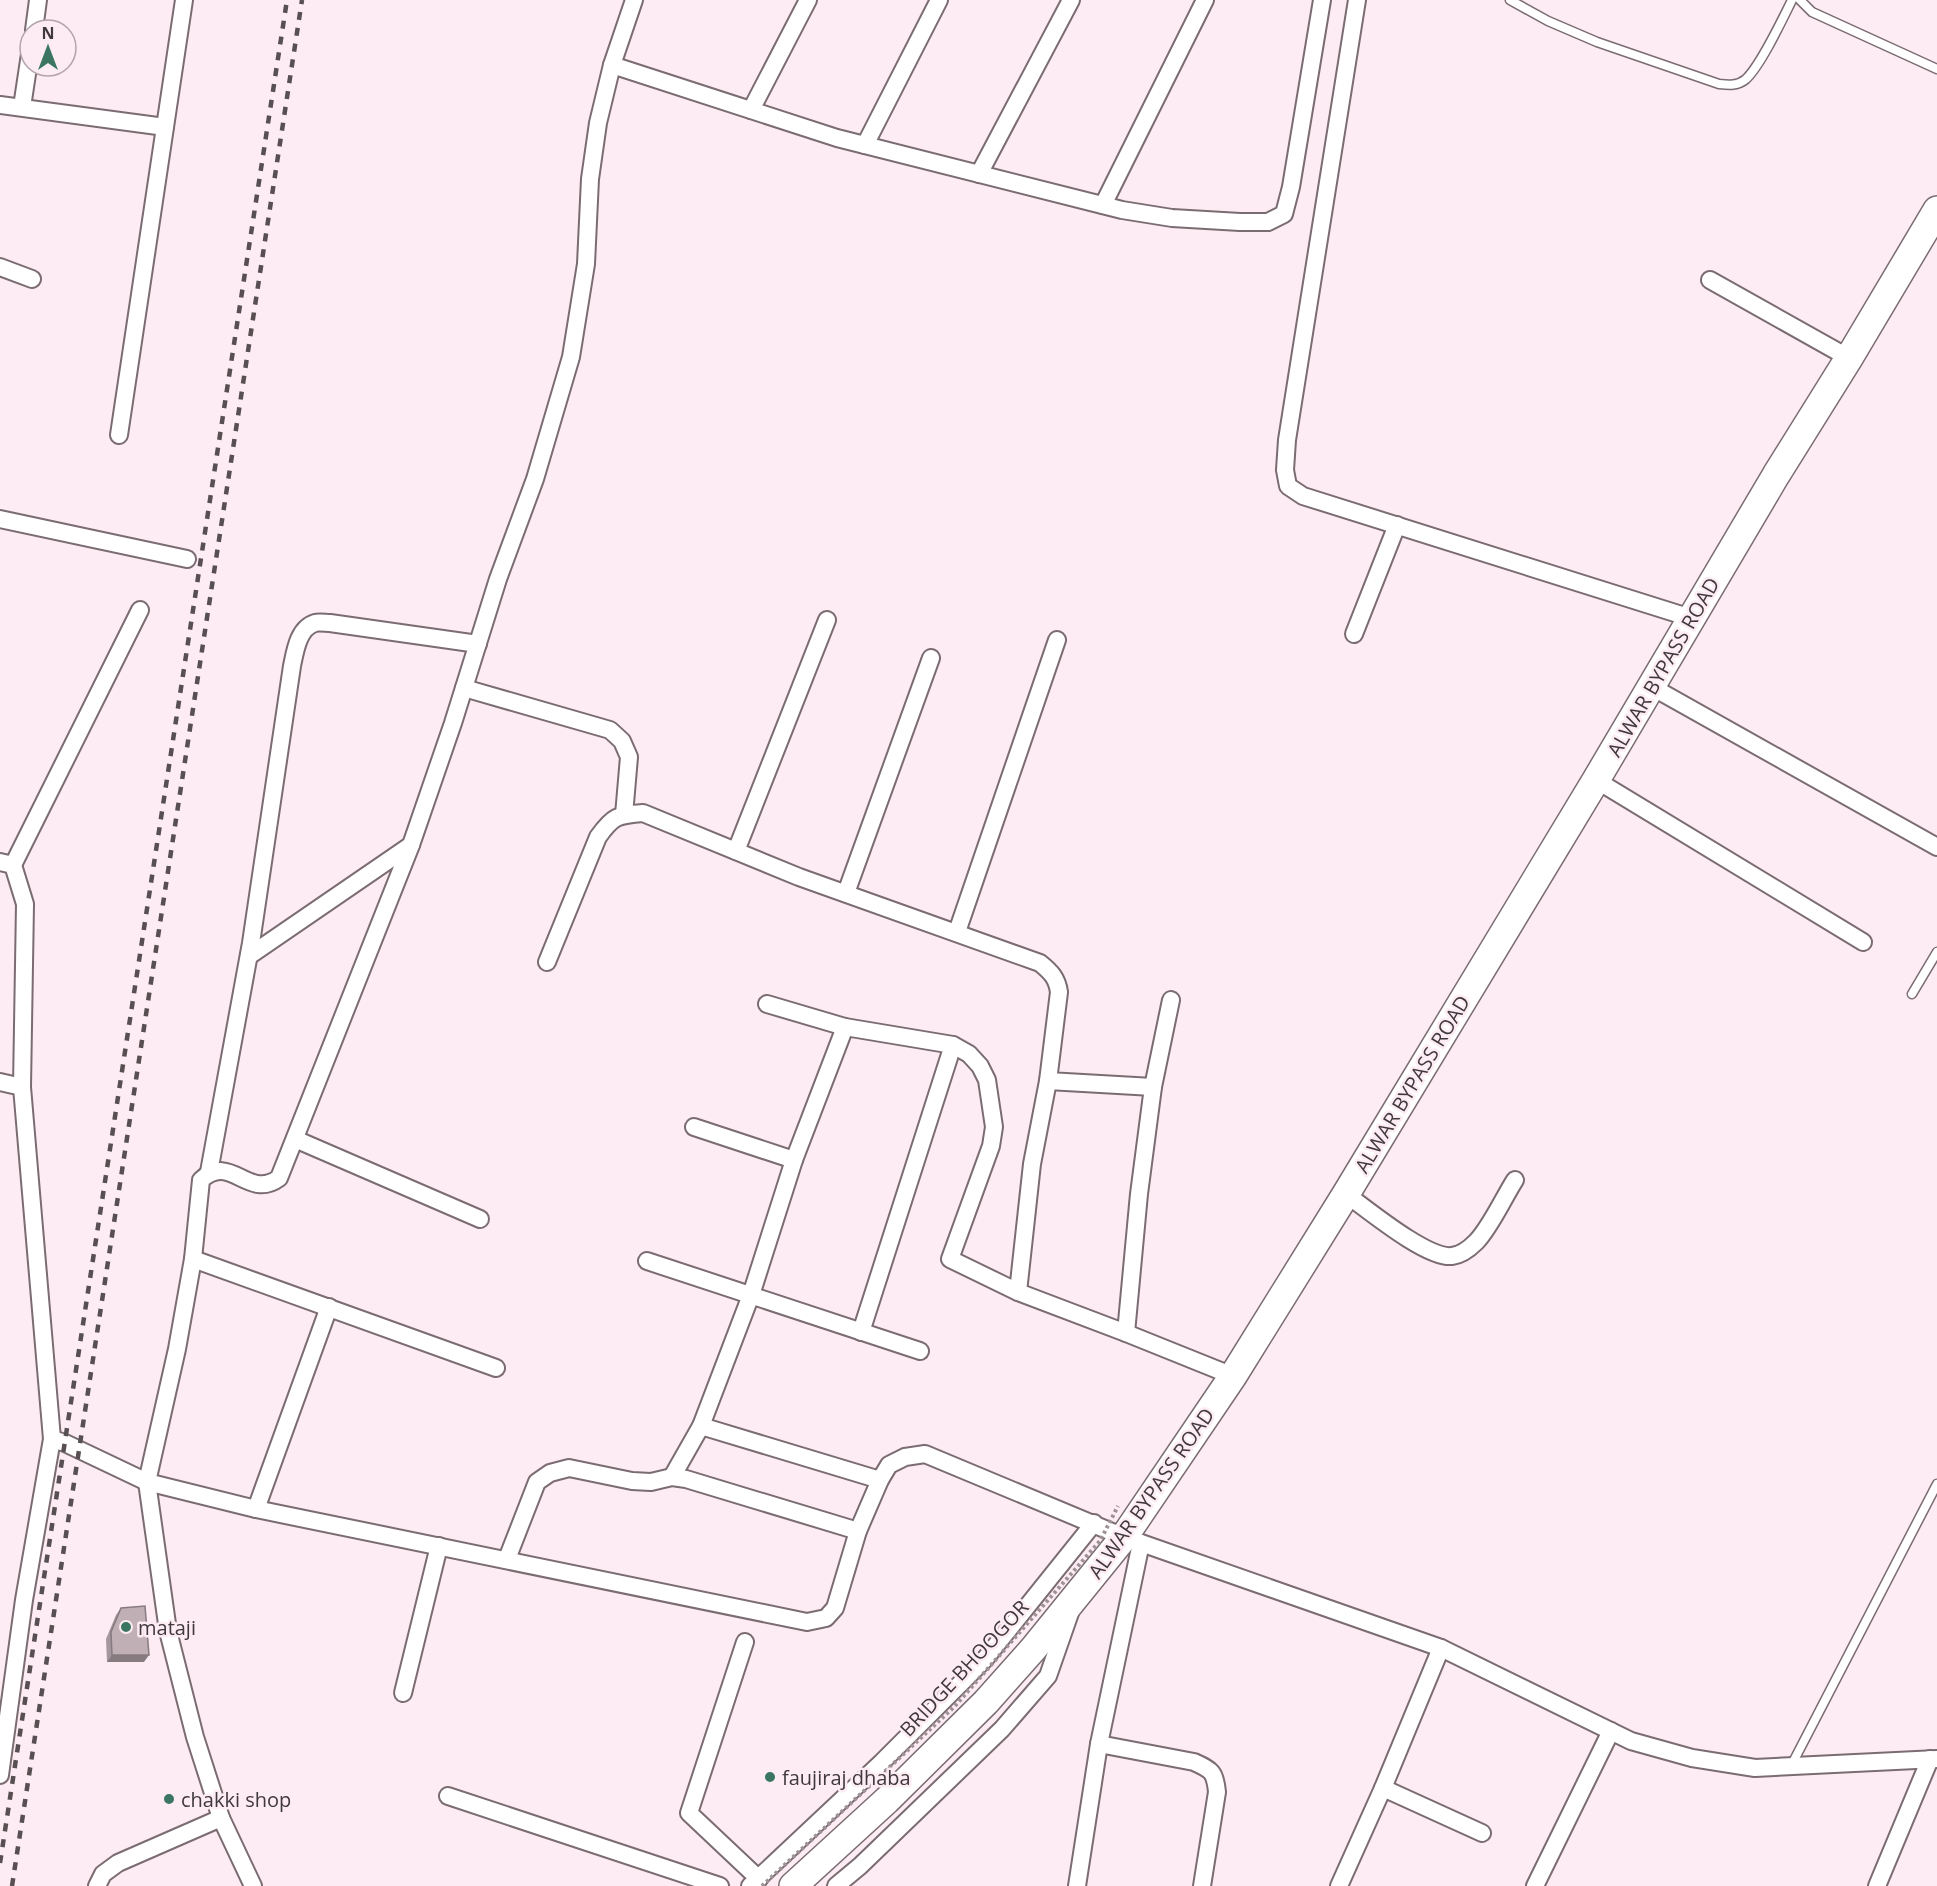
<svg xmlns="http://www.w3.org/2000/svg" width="1937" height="1886" viewBox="0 0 1937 1886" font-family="'Open Sans',sans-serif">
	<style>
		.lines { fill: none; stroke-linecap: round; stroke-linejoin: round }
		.service-casing { stroke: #7b6c72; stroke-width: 11 }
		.minor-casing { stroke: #7b6c72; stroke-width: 20 }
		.trunk-casing { stroke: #7b6c72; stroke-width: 30 }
		.service { stroke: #fff; stroke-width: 8 }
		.minor { stroke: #fff; stroke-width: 16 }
		.trunk { stroke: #fff; stroke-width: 27 }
		.rail { stroke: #574f52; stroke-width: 4.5; stroke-dasharray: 8 8; stroke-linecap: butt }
		.path-bridge { stroke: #9e9297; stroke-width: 4; stroke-dasharray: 3 3; stroke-linecap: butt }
		.wall { fill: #a5979d }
		.shaded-wall { fill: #867b7f }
		.building { fill: #c0b0b6; stroke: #867b7f; stroke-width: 1.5 }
		.poi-dot { fill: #3a7661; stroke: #fdecf3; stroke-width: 2 }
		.labels { text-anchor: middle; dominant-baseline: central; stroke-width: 5; stroke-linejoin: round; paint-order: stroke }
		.street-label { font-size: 20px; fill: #40393c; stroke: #fdecf3 }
		.poi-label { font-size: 20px; fill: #40393c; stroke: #fdecf3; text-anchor: start }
	</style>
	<rect width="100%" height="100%" fill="#fdecf3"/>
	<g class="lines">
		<g class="service-casing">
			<g id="service">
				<path d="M1510,0l38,21 49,21 122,42c10,1 19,2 27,-5 15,-14 36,-59 46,-79"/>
				<path d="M1800,0l12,12 125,57"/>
				<path d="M1912,994l25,-42"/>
				<path d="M1791,1766l146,-282"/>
			</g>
		</g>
		<g class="minor-casing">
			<g id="minor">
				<path d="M1357,0l-70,440 -2,30 3,16 15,10 388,122"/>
				<path d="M34,30l4,-30"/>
				<path d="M612,65l225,73 285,72 50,8 68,4h28l16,-8 7,-27 31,-187"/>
				<path d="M0,105l165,22"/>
				<path d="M22,107l8,-53"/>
				<path d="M751,110l57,-110"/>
				<path d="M865,145l74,-145"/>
				<path d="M979,174l92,-174"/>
				<path d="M1103,205l102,-205"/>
				<path d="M0,267l32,12"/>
				<path d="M1710,280l139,78"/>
				<path d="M119,435l65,-435"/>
				<path d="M0,519l187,40"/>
				<path d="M1354,634l43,-109"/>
				<path d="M1652,687l285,160"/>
				<path d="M464,688l146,42 12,11 7,16 -5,58"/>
				<path d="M1596,780l267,162"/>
				<path d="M736,851l91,-231"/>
				<path d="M0,862l13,3 12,39 -3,183 30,352 -28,161 -24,175"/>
				<path d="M13,865l127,-255"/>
				<path d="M846,893l85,-235"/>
				<path d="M957,932l100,-292"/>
				<path d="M249,956l162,-111"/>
				<path d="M547,962l51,-125c15,-21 19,-22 45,-24l156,64 241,86c11,9 17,15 19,29l-11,89 105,6"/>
				<path d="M767,1004l78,23 108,18 16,9 11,12 7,14 7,47 -3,19 -41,113 68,33 108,41 107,43"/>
				<path d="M0,1082l22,5"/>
				<path d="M694,1127l100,33"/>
				<path d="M295,1139l185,80"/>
				<path d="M209,1172l42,-229 41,-277c3,-14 6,-38 23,-43 4,-1 11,0 15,0l148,21"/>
				<path d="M1346,1194c21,15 81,65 106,62 9,-1 18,-8 24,-14 14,-14 28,-45 39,-62"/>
				<path d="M193,1259l303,109"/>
				<path d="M647,1261l273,90"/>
				<path d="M1018,1292l14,-128 16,-83"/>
				<path d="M861,1332l92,-287"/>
				<path d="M1126,1333l13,-139 14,-107 18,-87"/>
				<path d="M701,1426l179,54"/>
				<path d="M52,1439l13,4 82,39 109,27 551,113 19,-4 9,-10 23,-77 22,-51 9,-15 16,-8 20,-3 199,83 317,111 190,93 61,17 63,10 182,-9"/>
				<path d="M672,1477l29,-51 50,-131 43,-135 51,-133"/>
				<path d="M256,1509l73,-202"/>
				<path d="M507,1559l30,-77 13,-9 19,-5 63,13 19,1 21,-5 14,2 172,52"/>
				<path d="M745,1642l-56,171 70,66"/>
				<path d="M403,1693l36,-147"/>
				<path d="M1099,1744l95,18c18,8 21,10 23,30l-15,94"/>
				<path d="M1383,1788l99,45"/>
				<path d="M448,1796l272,90"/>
				<path d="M97,1886l6,-12 15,-11 103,-45"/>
				<path d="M253,1886l-32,-68 -26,-81 -27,-106 -21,-149 30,-133 16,-90 8,-79c30,-28 47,21 78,-2l132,-333 42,-122 45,-144 37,-100 36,-122 15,-93 4,-85 8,-56 14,-58 22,-65"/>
				<path d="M750,1886l132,-124 103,-103 109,-136"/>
				<path d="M836,1886l24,-20 142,-137 46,-53 22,-63"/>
				<path d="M1077,1886l22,-142 42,-201"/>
				<path d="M1339,1886l44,-98 58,-140"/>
				<path d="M1535,1886l76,-155"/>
				<path d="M1877,1886l53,-127"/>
			</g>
		</g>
		<g class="trunk-casing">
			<path id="trunk" d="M793,1886l94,-86 99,-98 48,-54 90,-111 109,-161 113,-182 250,-414 180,-305 73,-117 88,-148"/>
		</g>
		<use href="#service" class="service"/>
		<use href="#minor" class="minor"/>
		<use href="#trunk" class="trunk"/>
		<g class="rail">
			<path d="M0,1863l287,-1863"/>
			<path d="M12,1886l290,-1886"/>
		</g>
		<path class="path-bridge" d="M762,1886l192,-179 146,-166 18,-35"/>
	</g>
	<path class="wall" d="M121,1608l23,54h-37l-1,-23 10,-24z"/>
	<path class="shaded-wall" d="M112,1655h37l-5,7h-37z"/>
	<path class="building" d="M145,1606l4,49h-37l-1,-23 10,-24z"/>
	<g class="poi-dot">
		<circle cx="126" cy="1627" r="6"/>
		<circle cx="770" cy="1777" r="6"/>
		<circle cx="169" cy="1799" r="6"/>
	</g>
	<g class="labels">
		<g class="street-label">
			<text transform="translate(1663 667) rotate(-60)">ALWAR BYPASS ROAD</text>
			<text transform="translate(1412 1084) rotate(-59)">ALWAR BYPASS ROAD</text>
			<text transform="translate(1151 1493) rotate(-55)">ALWAR BYPASS ROAD</text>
			<text transform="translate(964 1668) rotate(-47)">BRIDGE BHOOGOR</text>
		</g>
		<g class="poi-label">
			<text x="138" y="1627">mataji</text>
			<text x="782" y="1777">faujiraj dhaba</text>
			<text x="181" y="1799">chakki shop</text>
		</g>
	</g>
	<g transform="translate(48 48)"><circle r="28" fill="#fdecf3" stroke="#b1a4aa" stroke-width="1.5"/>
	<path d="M0-4.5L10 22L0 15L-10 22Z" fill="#3a7661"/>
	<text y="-9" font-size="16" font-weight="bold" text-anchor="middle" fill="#40393c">N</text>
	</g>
</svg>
